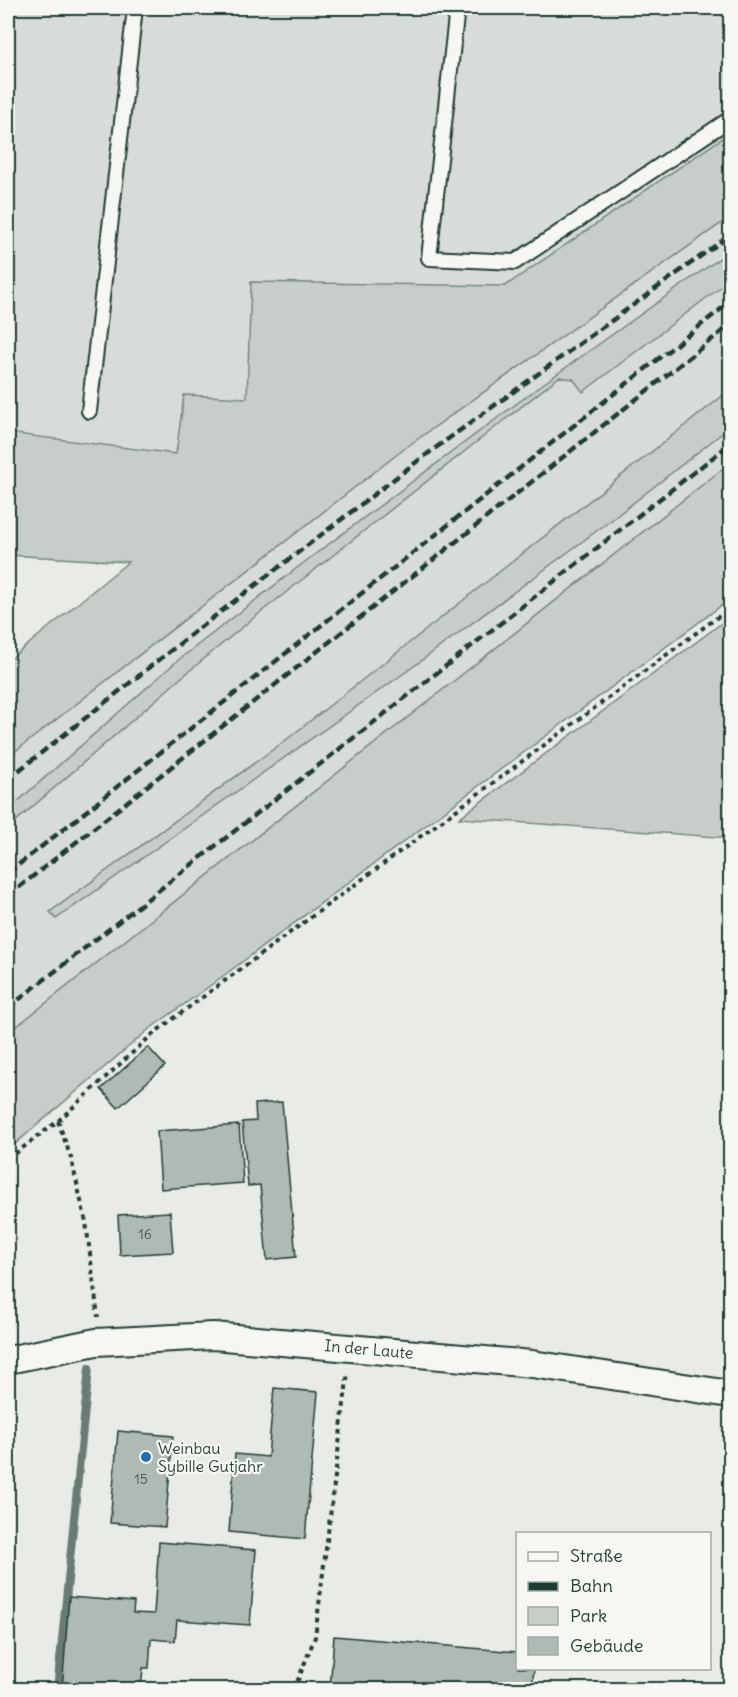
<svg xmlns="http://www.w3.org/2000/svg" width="738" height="1697" viewBox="0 0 738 1697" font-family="Delius,sans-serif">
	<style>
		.built { fill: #d8dcd8 }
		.green { fill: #c7cec9; stroke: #73867e; stroke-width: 1.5 }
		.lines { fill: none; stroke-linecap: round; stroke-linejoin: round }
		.stream { stroke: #687c75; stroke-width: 8 }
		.building { fill: #b0bab5; stroke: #1f3d34; stroke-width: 1.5 }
		.service-casing { stroke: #1f3d34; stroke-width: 18 }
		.minor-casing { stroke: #1f3d34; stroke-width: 30 }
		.path { stroke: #1f3d34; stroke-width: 4; stroke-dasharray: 4.5 4.5; stroke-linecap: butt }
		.service { stroke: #f6f6f2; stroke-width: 14 }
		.minor { stroke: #f6f6f2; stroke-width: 26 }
		.rail { stroke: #1f3d34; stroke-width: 4.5; stroke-dasharray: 9 4.5; stroke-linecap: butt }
		.poi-dot { fill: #1f6fb2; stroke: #f6f6f2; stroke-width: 2 }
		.labels { text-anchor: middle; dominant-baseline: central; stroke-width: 4.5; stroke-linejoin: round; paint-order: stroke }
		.number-label { font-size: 14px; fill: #435c54 }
		.street-label { font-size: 16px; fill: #1f3d34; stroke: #f6f6f2 }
		.poi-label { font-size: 16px; fill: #1f3d34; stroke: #f6f6f2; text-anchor: start }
	</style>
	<rect width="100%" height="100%" fill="#e9ebe7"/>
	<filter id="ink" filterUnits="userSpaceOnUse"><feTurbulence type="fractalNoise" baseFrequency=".0167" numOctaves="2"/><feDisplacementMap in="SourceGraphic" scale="12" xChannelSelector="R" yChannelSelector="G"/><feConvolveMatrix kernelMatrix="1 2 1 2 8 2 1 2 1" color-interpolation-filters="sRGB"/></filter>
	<g filter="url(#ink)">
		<g class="built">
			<path d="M8,8h722v125l-225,153 -254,-4 -4,117 -71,55 -168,-21z"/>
			<path d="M730,217v34l-183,130 -241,180 -129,100 -169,149v-53l400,-311z"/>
			<path d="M730,280v110l-444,350 -202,146 -34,26 6,7 354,-250 204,-151 116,-91v36l-722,570v-205l174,-151 69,-57 308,-243 14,2 10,13z"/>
		</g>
		<g class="green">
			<path d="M730,133v84l-322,229 -400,311v-96l120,-99 -120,-7v-122l168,21 8,-59 63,3 4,-116 254,4z"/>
			<path d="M730,251v29l-147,112 -10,-13 -14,-2 -308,243 -69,57 -174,151v-18l169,-149 129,-100 241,-180z"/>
			<path d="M730,390v37l-116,91 -204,151 -354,250 -6,-7 236,-172z"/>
			<path d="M730,463v136l-523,389 -59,42 -140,120v-117z"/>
			<path d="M730,617v221l-271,-20z"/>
		</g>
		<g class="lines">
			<path class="stream" d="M57,1690l32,-322"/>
		</g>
		<g class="building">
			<path d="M148,1047l17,19 -47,42 -17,-19z"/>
			<path d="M282,1102l14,155 -29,3 -7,-75 -12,1 -6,-64 14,-1 -1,-17z"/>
			<path d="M239,1125l4,58 -82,6 -4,-58z"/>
			<path d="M170,1212l3,40 -53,3 -2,-40z"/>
			<path d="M274,1388l44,4 -13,147 -76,-7 6,-78 33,3z"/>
			<path d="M118,1431l55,5 -8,91 -55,-4z"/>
			<path d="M159,1542l97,8 -6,75 -73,-5 -2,21 -24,-2 -2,29h-6l-2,22h-79l7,-93 65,5 -1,11 21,1z"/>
			<path d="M334,1636l184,16v16h16l-2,22h-202z"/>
		</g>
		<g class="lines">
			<g class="service-casing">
				<g id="service">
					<path d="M457,8l-28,250 86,4 215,-143"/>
					<path d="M89,411l46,-403"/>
				</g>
			</g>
			<g class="minor-casing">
				<path id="minor" d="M8,1360l88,-18 117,-6 319,28 198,30"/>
			</g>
			<g class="path">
				<path d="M58,1121l13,37 15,64 12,95"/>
				<path d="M8,1159l50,-38 96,-88 576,-425"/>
				<path d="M294,1690l21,-53 33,-265"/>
			</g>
			<use href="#service" class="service"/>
			<use href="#minor" class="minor"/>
			<g class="rail">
				<path d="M8,779l194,-153 217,-166 311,-225"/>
				<path d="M8,873l722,-571"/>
				<path d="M8,896l722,-571"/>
				<path d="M8,1008l722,-564"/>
			</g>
		</g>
	</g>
	<circle class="poi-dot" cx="146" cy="1457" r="6"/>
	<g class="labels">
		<g class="number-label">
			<text x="145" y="1234">16</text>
			<text x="141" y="1479">15</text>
		</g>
		<g class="street-label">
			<text transform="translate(369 1349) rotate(5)">In der Laute</text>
		</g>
		<g class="poi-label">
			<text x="158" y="1448">Weinbau<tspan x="158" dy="18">Sybille Gutjahr</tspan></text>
		</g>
	</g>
	<rect width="738" height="1697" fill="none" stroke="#f6f6f2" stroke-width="30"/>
	<rect x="15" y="15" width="708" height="1667" fill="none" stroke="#1f3d34" stroke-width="2" filter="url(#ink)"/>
	<rect x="516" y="1532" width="195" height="138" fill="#f6f6f2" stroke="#a0aca6" stroke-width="1.5"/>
	<rect x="528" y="1552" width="30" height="9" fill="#f6f6f2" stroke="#a0aca6" stroke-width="1.5"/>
	<text x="570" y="1562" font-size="18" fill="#1f3d34">Straße</text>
	<rect x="528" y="1582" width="30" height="9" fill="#1f3d34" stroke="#a0aca6" stroke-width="1.5"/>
	<text x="570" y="1592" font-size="18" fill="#1f3d34">Bahn</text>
	<rect x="528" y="1607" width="30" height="18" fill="#c7cec9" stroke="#a0aca6" stroke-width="1.5"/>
	<text x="570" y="1622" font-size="18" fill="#1f3d34">Park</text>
	<rect x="528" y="1637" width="30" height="18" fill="#b0bab5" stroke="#a0aca6" stroke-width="1.5"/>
	<text x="570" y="1652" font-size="18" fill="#1f3d34">Gebäude</text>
</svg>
